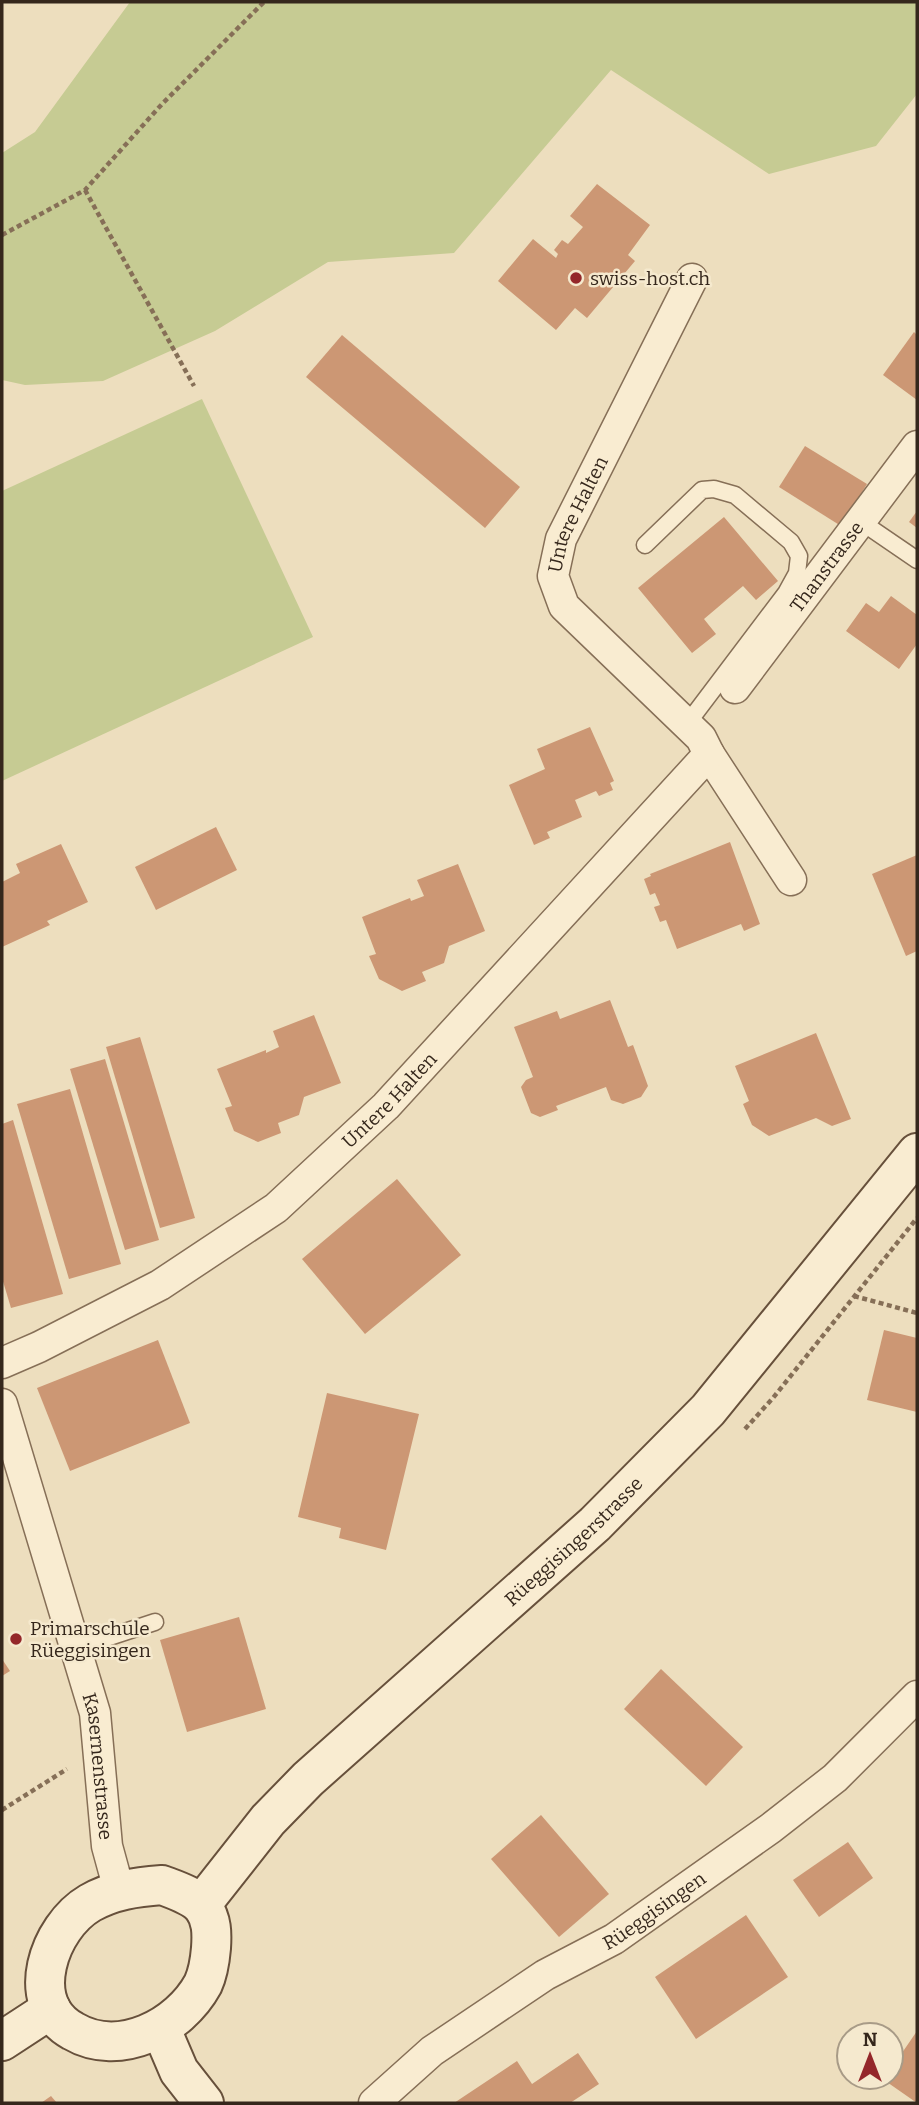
<svg xmlns="http://www.w3.org/2000/svg" width="919" height="2105" viewBox="0 0 919 2105" font-family="Bitter,serif">
	<style>
		.green { fill: #c6cb93 }
		.building { fill: #cc9774 }
		.lines { fill: none; stroke-linecap: round; stroke-linejoin: round }
		.lane-casing { stroke: #866f57; stroke-width: 19 }
		.street-casing { stroke: #866f57; stroke-width: 33 }
		.secondary-casing { stroke: #67503b; stroke-width: 42 }
		.path { stroke: #866f57; stroke-width: 4.5; stroke-dasharray: 5 3.5; stroke-linecap: butt }
		.lane { stroke: #f9ecd1; stroke-width: 16 }
		.street { stroke: #f9ecd1; stroke-width: 30 }
		.secondary { stroke: #f9ecd1; stroke-width: 38 }
		.poi-dot { fill: #94272a; stroke: #f5e9ce; stroke-width: 2.5 }
		.labels { text-anchor: middle; dominant-baseline: central; stroke-width: 5; stroke-linejoin: round; paint-order: stroke }
		.poi-label { font-size: 19px; fill: #35271c; stroke: #f5e9ce; text-anchor: start }
		.street-label { font-size: 19px; fill: #35271c; stroke: #f5e9ce }
	</style>
	<rect width="100%" height="100%" fill="#eddebe"/>
	<g class="green">
		<path d="M130,2h787v92l-41,52 -107,28 -158,-104 -157,183 -126,9 -113,69 -112,50 -78,4 -23,-5v-227l33,-21z"/>
		<path d="M202,399l111,238 -311,144v-290z"/>
	</g>
	<g class="building">
		<path d="M597,184l53,41 -22,30 7,6 -48,57 -12,-10 -19,22 -58,-49 35,-42 23,19 2,-4 -4,-4 8,-10 6,4 15,-17 -13,-11z"/>
		<path d="M914,332l3,3v65l-34,-25z"/>
		<path d="M342,335l178,152 -35,41 -179,-151z"/>
		<path d="M805,446l62,38 -26,42 -62,-39z"/>
		<path d="M917,511v17l-8,-6z"/>
		<path d="M724,517l54,64 -22,19 -13,-14 -39,33 12,15 -24,19 -54,-65z"/>
		<path d="M891,596l26,19v29l-18,25 -53,-38 20,-28 13,9z"/>
		<path d="M590,727l24,54 -4,2 3,7 -14,6 -3,-5 -21,9 7,17 -35,15 3,6 -16,7 -25,-60 36,-16 -8,-20z"/>
		<path d="M216,827l21,43 -81,40 -21,-43z"/>
		<path d="M730,842l30,82 -16,7 -3,-7 -64,25 -11,-29 -6,2 -6,-15 6,-2 -5,-12 -5,2 -6,-16 7,-3 -1,-2z"/>
		<path d="M61,844l27,58 -41,19 3,4 -48,22v-65l18,-9 -4,-9z"/>
		<path d="M917,855v96l-11,5 -34,-82z"/>
		<path d="M458,864l27,67 -36,15 -5,17 -22,9 4,9 -24,10 -23,-12 -10,-23 7,-2 -14,-37 48,-19 1,3 13,-5 -7,-16z"/>
		<path d="M610,1000l18,47 5,-2 15,41 -7,11 -18,7 -12,-4 -5,-13 -50,19 2,4 -18,7 -9,-4 -10,-26 5,-7 7,-3 -19,-50 43,-16 3,8z"/>
		<path d="M314,1015l27,68 -37,14 -5,18 -21,8 3,10 -23,9 -24,-11 -9,-23 7,-2 -15,-37 49,-19v3l13,-6 -6,-16z"/>
		<path d="M816,1033l35,86 -19,7 -16,-8 -47,18 -17,-11 -9,-21 6,-3 -14,-35z"/>
		<path d="M140,1037l55,181 -35,10 -54,-181z"/>
		<path d="M105,1059l54,181 -34,10 -55,-181z"/>
		<path d="M70,1089l51,175 -52,15 -52,-175z"/>
		<path d="M13,1120l50,174 -52,14 -9,-30v-154z"/>
		<path d="M397,1179l64,76 -96,79 -63,-75z"/>
		<path d="M884,1330l33,8v74l-50,-12z"/>
		<path d="M158,1340l32,83 -120,48 -33,-83z"/>
		<path d="M327,1393l92,21 -33,136 -47,-12 2,-10 -43,-11z"/>
		<path d="M239,1617l27,92 -79,23 -27,-92z"/>
		<path d="M2,1659l8,12 -8,5z"/>
		<path d="M661,1669l82,78 -37,39 -82,-77z"/>
		<path d="M541,1815l68,79 -50,43 -68,-78z"/>
		<path d="M848,1842l25,36 -54,39 -26,-37z"/>
		<path d="M746,1915l42,62 -92,62 -41,-62z"/>
		<path d="M917,2031v72l-33,-23 1,-3h6v-8z"/>
		<path d="M578,2053l21,31 -29,19h-116l63,-42 15,23z"/>
		<path d="M51,2096l6,7h-16z"/>
	</g>
	<g class="lines">
		<g class="lane-casing">
			<g id="lane">
				<path d="M860,521l57,39"/>
				<path d="M645,545l57,-55 12,-1 21,6 56,47 8,14 -2,17 -11,20 -99,131"/>
				<path d="M76,1648l79,-26"/>
			</g>
		</g>
		<g class="street-casing">
			<g id="street">
				<path id="s1" d="M735,688l182,-242"/>
				<path d="M709,754l82,126"/>
				<path id="s2" d="M2,1363l37,-16 121,-62 116,-77 110,-102 323,-352 -8,-16 -137,-132 -11,-30 8,-37 131,-260"/>
				<path id="s3" d="M2,1404l93,309 12,133 12,44"/>
				<path id="s4" d="M374,2103l58,-52 113,-76 69,-36 157,-111 64,-50 82,-82"/>
			</g>
		</g>
		<g class="secondary-casing">
			<g id="secondary">
				<path d="M162,1885c13,5 32,11 41,22 9,13 9,26 8,41 -1,12 -3,25 -8,36 -24,44 -84,74 -130,47 -51,-28 -24,-104 17,-128 23,-13 46,-16 72,-18z"/>
				<path id="s5" d="M201,1905l67,-85 40,-41 287,-255 113,-114 209,-257"/>
				<path d="M161,2029l18,42 25,32"/>
				<path d="M2,2041l49,-32"/>
			</g>
		</g>
		<g class="path">
			<path d="M85,190l109,196"/>
			<path d="M2,235l83,-45 77,-86 102,-102"/>
			<path d="M854,1296l63,17"/>
			<path d="M745,1429l28,-31 144,-180"/>
			<path d="M2,1810l65,-41"/>
		</g>
		<use href="#lane" class="lane"/>
		<use href="#street" class="street"/>
		<use href="#secondary" class="secondary"/>
	</g>
	<g class="poi-dot">
		<circle cx="576" cy="278" r="7"/>
		<circle cx="16" cy="1639" r="7"/>
	</g>
	<g class="labels">
		<g class="poi-label">
			<text x="590" y="278">swiss-host.ch</text>
			<text x="30" y="1628">Primarschule<tspan x="30" dy="22">Rüeggisingen</tspan></text>
		</g>
		<g class="street-label">
			<text stroke="none"><textPath href="#s2" startOffset="1250">Untere Halten</textPath></text>
			<text stroke="none"><textPath href="#s1" startOffset="152">Thanstrasse</textPath></text>
			<text stroke="none"><textPath href="#s2" startOffset="472">Untere Halten</textPath></text>
			<text stroke="none"><textPath href="#s5" startOffset="522">Rüeggisingerstrasse</textPath></text>
			<text stroke="none"><textPath href="#s3" startOffset="376">Kasernenstrasse</textPath></text>
			<text stroke="none"><textPath href="#s4" startOffset="341">Rüeggisingen</textPath></text>
		</g>
	</g>
	<rect width="919" height="2105" fill="none" stroke="#35271c" stroke-width="7"/>
	<g transform="translate(870 2056)"><circle r="33" fill="#f5e9ce" stroke="#a89b87" stroke-width="2"/>
	<path d="M0-5L12 26L0 18L-12 26Z" fill="#94272a"/>
	<text y="-10" font-size="19" font-weight="bold" text-anchor="middle" fill="#35271c">N</text>
	</g>
</svg>
